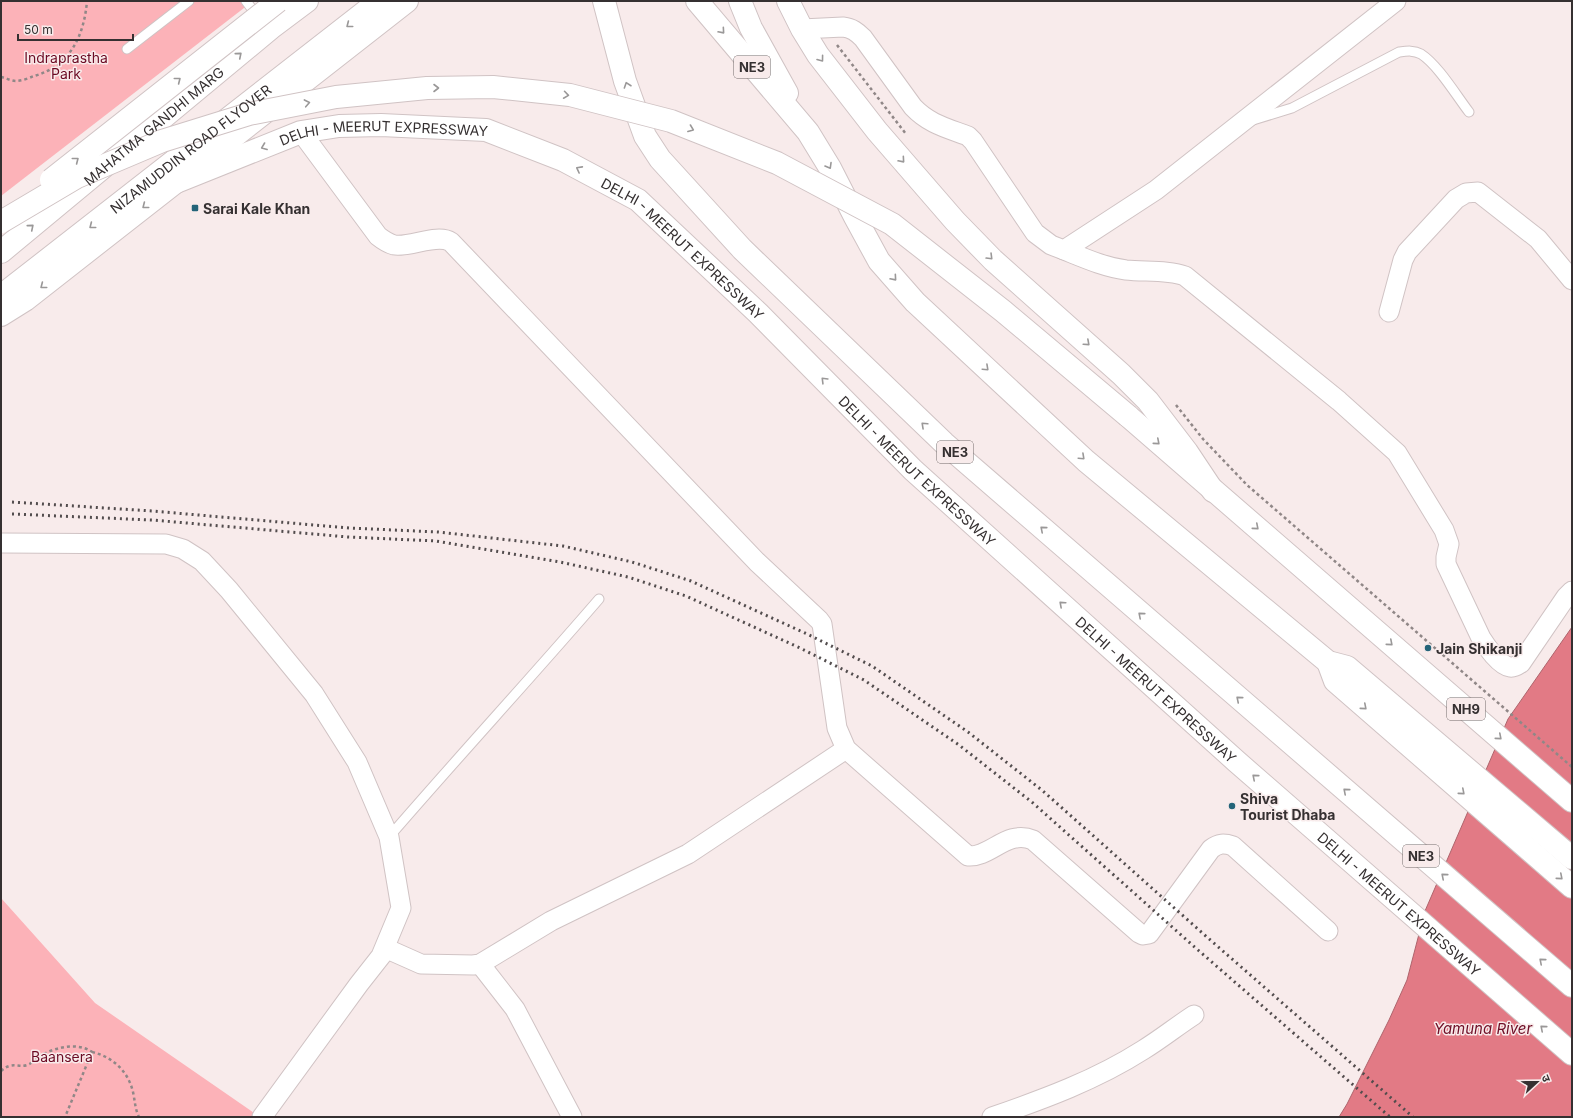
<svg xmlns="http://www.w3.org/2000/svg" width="1573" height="1118" viewBox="0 0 1573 1118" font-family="Inter,'Noto Sans Devanagari',sans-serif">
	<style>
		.green { fill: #fcb2b8 }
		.water { fill: #e27a85; stroke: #ae646c }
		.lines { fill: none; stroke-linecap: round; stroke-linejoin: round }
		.lane-casing { stroke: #d0c3c4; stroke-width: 11 }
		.street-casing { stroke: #d0c3c4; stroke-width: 21 }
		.highway-casing { stroke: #d0c3c4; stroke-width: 24 }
		.path { stroke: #908787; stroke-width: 2.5; stroke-dasharray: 3 3; stroke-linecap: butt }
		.lane { stroke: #fff; stroke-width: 9 }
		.street { stroke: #fff; stroke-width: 19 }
		.highway { stroke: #fff; stroke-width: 22 }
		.rail { stroke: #524c4d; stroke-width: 3; stroke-dasharray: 2 4; stroke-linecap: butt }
		.highway-bridge-casing { stroke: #d0c3c4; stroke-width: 24; stroke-linecap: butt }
		.highway-bridge { stroke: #fff; stroke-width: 22 }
		.oneway { stroke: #9a9898 }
		.poi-dot { fill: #246479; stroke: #f8ebeb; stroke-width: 1.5 }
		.labels { text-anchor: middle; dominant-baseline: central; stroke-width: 3; stroke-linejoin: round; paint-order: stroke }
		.shield { fill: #f8ebeb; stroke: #706869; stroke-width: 1 }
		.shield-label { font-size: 13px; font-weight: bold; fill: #353031 }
		.park-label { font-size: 14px; fill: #6c0b24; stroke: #f8ebeb }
		.street-label { font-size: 14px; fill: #353031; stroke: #f8ebeb }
		.poi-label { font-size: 14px; font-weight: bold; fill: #353031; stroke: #f8ebeb; text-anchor: start }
		.water-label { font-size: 15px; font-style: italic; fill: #6f0f27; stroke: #f8ebeb }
	</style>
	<rect width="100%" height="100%" fill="#f8ebeb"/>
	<g class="green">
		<path d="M1,1h252l-252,195z"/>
		<path d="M1,898l94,105 165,114h-259z"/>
	</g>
	<path class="water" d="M1572,627v490h-233l8,-13 42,-84 18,-40 18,-69 83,-192z"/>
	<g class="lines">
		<g class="lane-casing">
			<g id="lane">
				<path d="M246,1l12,16"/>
				<path d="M127,49l62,-48"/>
				<path d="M1253,120l39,-12 107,-56c8,-1 15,-2 22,2 17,11 35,41 48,58"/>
				<path d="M389,837c69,-80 141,-158 210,-238"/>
			</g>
		</g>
		<g class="street-casing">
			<g id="street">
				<path d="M802,29l41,-2c9,1 14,5 20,11l50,69c16,17 34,21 55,29l5,5 62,92 16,12 13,5 92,-60 240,-189"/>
				<path d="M301,132l77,104c5,4 9,7 16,9 16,3 43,-12 57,-3l306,320 62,58 3,4 15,104 9,21 122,107c22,2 39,-27 65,-16l106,93 4,2 6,-1 62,-85c8,-6 13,-6 22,-3l95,85"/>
				<path d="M1064,250c20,8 40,17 62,20 18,2 43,0 59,6l154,125 58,52 47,77 5,14 -3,13v7l35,74c5,8 19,28 29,29 4,1 8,-2 11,-4l45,-66 6,-6"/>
				<path d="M1389,312l14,-52 4,-8 49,-53 10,-6 12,-1 60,47 34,41"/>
				<path d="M1,543l165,1 17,5 19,12 27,29 85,104 43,68 32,75 12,71 -20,48 -22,28 -97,133"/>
				<path d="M385,948l36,16 52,1 7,-1 71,-43 137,-67 158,-105"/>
				<path d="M480,964l35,45 57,108"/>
				<path d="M992,1117c52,-18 104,-37 151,-67 18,-11 34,-24 51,-35"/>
			</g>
		</g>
		<g class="highway-casing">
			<g id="highway">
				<path d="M604,1l21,80 20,55 15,23 82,90 202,194 628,543"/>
				<path d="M697,1l111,131 22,36 25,49 24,44 36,41 171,159 242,201 19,5 225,191"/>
				<path d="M740,1l11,27 36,65"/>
				<path d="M788,1l14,28 16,26 59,76 78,90 38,39 128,114 27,27 39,51 26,39"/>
				<path id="s1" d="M176,182l125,-50 38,-6 42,-1 105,5 77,30 75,40 120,113 155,157 323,291 336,293"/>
				<path id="s2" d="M1,252l270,-224 36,-27"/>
				<path id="s3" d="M1,296l378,-295"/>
				<path d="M1,315l24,-15 382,-299"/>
				<path d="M1128,416l444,385"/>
				<path d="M1328,662l7,19 237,206"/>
			</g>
		</g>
		<g class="path">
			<path d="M837,45l69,89"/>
			<path d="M1,77c5,1 10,4 15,4 6,0 13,-3 18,-5 36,-10 50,-40 53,-75"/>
			<path d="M1176,405l27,34 44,46 325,282"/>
			<path d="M92,1052c21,5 36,19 41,40 2,9 2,17 6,25"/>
			<path d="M1,1071c11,-10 17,-3 26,-6 6,-2 10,-7 15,-10 14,-8 36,-13 50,-3l-27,65"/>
		</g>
		<use href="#lane" class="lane"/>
		<use href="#street" class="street"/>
		<use href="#highway" class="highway"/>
		<g class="rail">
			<path d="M12,502l140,9 197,17 89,4 125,14 69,16 59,19 116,53 65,32 96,66 75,59 165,147 205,179"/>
			<path d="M12,514l140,6 196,17 88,4 124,21 68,15 58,19 114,52 64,32 95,65 74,58 165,147 192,167"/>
		</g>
		<g class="highway-bridge-casing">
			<g id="highway-bridge">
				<path d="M51,180l227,-179"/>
				<path d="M1,222l76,-45 85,-36 87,-27 87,-17 91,-9 66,-1 77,8 101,26 106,42 115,61 111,87 125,105"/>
			</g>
		</g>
		<use href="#highway-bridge" class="highway-bridge"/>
	</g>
	<defs><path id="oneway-chevron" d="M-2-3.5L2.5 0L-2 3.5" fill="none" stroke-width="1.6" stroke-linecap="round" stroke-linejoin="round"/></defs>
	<g class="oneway">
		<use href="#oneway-chevron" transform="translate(349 25) rotate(142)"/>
		<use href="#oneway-chevron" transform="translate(722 31) rotate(49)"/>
		<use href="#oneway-chevron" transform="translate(239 55) rotate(-40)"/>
		<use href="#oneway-chevron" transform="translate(821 59) rotate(53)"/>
		<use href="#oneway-chevron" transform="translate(178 80) rotate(-38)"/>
		<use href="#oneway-chevron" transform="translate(627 85) rotate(-109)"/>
		<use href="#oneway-chevron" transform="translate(436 88)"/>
		<use href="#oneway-chevron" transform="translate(566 95) rotate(8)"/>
		<use href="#oneway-chevron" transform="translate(307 103) rotate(-11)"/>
		<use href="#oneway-chevron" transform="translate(691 129) rotate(21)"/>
		<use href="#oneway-chevron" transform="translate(264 147) rotate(159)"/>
		<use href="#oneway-chevron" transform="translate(76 160) rotate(-38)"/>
		<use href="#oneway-chevron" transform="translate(902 160) rotate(49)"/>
		<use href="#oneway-chevron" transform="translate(829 166) rotate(60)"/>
		<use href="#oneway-chevron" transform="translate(579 169) rotate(-152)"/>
		<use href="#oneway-chevron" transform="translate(145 206) rotate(142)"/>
		<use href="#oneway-chevron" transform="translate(92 226) rotate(142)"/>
		<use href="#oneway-chevron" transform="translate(31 227) rotate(-40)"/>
		<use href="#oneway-chevron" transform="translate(990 257) rotate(45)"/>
		<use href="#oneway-chevron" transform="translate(894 278) rotate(49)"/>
		<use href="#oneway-chevron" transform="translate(43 286) rotate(142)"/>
		<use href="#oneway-chevron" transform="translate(1087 343) rotate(42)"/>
		<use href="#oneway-chevron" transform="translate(986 368) rotate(43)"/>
		<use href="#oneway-chevron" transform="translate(824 380) rotate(-135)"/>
		<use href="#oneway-chevron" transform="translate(924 425) rotate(-137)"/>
		<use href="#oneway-chevron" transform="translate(1157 442) rotate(41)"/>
		<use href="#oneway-chevron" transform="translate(1082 457) rotate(43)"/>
		<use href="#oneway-chevron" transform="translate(1256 527) rotate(41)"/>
		<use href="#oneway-chevron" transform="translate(1043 529) rotate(-139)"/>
		<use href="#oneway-chevron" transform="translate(1062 604) rotate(-138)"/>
		<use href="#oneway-chevron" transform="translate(1141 615) rotate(-139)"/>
		<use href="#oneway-chevron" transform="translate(1390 643) rotate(41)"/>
		<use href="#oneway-chevron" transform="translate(1239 699) rotate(-140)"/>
		<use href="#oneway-chevron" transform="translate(1364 707) rotate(41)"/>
		<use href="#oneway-chevron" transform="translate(1499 737) rotate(41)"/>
		<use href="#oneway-chevron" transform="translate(1255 777) rotate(-139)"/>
		<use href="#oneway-chevron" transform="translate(1346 791) rotate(-139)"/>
		<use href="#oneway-chevron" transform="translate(1462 792) rotate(41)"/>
		<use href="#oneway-chevron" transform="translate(1444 876) rotate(-139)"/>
		<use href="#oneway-chevron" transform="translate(1560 877) rotate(41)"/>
		<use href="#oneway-chevron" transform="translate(1542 961) rotate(-139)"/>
		<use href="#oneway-chevron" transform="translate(1543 1028) rotate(-139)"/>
	</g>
	<g class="poi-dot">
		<rect x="191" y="204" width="8" height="8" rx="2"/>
		<circle cx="1428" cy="648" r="4"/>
		<circle cx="1232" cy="806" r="4"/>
	</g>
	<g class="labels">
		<g class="shield">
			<rect x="734" y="56" width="36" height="22" rx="3"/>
			<rect x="937" y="441" width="36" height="22" rx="3"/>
			<rect x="1447" y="698" width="38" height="22" rx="3"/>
			<rect x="1403" y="845" width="36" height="22" rx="3"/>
		</g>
		<g class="shield-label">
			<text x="752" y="67">NE3</text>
			<text x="955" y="452">NE3</text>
			<text x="1466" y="709">NH9</text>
			<text x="1421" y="856">NE3</text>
		</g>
		<g class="park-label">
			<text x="66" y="57">Indraprastha<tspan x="66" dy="16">Park</tspan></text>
			<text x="62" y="1056">Baansera</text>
		</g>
		<g class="street-label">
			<text stroke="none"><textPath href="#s2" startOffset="198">MAHATMA GANDHI MARG</textPath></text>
			<text stroke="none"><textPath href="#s1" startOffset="217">DELHI - MEERUT EXPRESSWAY</textPath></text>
			<text stroke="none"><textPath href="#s3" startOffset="240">NIZAMUDDIN ROAD FLYOVER</textPath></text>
			<text stroke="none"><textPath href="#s1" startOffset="553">DELHI - MEERUT EXPRESSWAY</textPath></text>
			<text stroke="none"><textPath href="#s1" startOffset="877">DELHI - MEERUT EXPRESSWAY</textPath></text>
			<text stroke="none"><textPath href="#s1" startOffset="1201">DELHI - MEERUT EXPRESSWAY</textPath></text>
			<text stroke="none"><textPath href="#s1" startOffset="1525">DELHI - MEERUT EXPRESSWAY</textPath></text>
		</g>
		<g class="poi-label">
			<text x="203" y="208">Sarai Kale Khan</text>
			<text x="1436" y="648">Jain Shikanji</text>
			<text x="1240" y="798">Shiva<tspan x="1240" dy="16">Tourist Dhaba</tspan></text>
		</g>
		<g class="water-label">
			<text x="1483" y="1028">Yamuna River</text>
		</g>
	</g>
	<rect width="1573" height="1118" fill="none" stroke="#353031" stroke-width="4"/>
	<g transform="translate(1537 1082) rotate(68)" stroke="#f8ebeb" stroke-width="3" paint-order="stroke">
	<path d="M0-3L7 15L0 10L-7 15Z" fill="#353031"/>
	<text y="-6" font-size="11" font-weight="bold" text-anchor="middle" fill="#353031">उ</text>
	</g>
	<path d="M18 34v6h115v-6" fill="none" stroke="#353031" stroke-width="2"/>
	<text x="24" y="34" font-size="12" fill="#353031" stroke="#f8ebeb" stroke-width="3" paint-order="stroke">50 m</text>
</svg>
